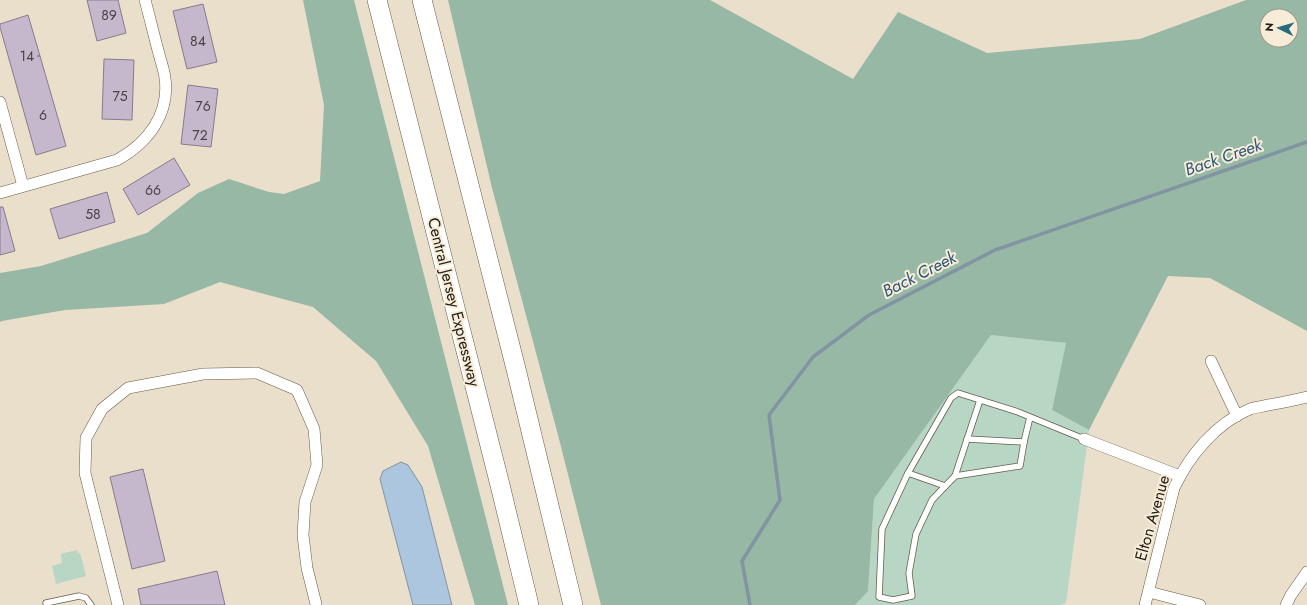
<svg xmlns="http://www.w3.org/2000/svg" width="1307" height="605" viewBox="0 0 1307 605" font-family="Jost,sans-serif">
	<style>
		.green { fill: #b7d6c4 }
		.forest { fill: #97b8a5; fill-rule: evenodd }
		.water { fill: #abc6de; stroke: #8293a2 }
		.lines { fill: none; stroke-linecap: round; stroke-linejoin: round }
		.stream { stroke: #8293a2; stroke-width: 3.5 }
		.building { fill: #c5b8cc; stroke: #877b8d }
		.service-casing { stroke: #655b49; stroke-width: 7 }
		.minor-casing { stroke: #655b49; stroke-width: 12 }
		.motorway-casing { stroke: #655b49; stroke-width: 20 }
		.service { stroke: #fff; stroke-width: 5.5 }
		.minor { stroke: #fff; stroke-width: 11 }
		.motorway { stroke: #fff; stroke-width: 19 }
		.labels { text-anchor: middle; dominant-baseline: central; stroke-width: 4; stroke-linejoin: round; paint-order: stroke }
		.number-label { font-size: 14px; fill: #4a4444 }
		.street-label { font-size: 16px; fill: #211d16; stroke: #f7ecd7 }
		.water-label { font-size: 17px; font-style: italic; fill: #2d577a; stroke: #f7ecd7 }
	</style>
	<rect width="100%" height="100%" fill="#eadfca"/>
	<g class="green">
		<path d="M991,335l75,8 -14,67 37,20 -23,173 -6,2h-205l13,-14 6,-92z"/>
		<path d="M77,550l1,4 2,-1 6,23 -30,8 -4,-18 10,-3 -1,-9z"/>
	</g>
	<g class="forest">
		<path d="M303,0h51l154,605h-33l-47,-159 -52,-85 -63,-54 -93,-25 -56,22 -99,6 -63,11 -2,1v-49l41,-7 106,-33 51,-40 31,-14 40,13 15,2 36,-13 4,-76z"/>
		<path d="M448,0h262l143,79 45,-67 89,41 153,-14 106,-39h61v331l-97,-53 -42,-2 -79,154 -37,-20 14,-67 -75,-8 -117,164 -6,92 -13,14h-254l-43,-170 -66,-247zM1267,16h24v24h-24z"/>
	</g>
	<path class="water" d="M401,462l7,3 14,22 30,118h-39l-33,-126 3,-8z"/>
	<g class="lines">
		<path class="stream" d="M750,605l-8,-44 38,-61 -11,-85 44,-58 56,-42 126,-65 312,-108"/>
	</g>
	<g class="building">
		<path d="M87,0h31l8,33 -29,8z"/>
		<path d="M203,4l14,58 -30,7 -14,-58z"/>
		<path d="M28,15l12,41h-3h3l26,90 -30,9 -36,-128v-3z"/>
		<path d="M104,59l30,1 -2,60 -30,-1z"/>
		<path d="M188,85l30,4 -7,58 -30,-3z"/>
		<path d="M174,158l16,27 -52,30 -15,-26z"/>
		<path d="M107,192l8,30 -56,17 -9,-30z"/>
		<path d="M0,207h3l12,44 -15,4z"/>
		<path d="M143,469l22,92 -33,8 -22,-92z"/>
		<path d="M217,571l8,34h-84l-3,-16z"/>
	</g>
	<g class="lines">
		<g class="service-casing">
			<g id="service">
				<path d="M1030,417l-6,25 -4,24 -65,10 -23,24 -16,34 -7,39 3,23 -19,4 -14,-3 3,-68 26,-56 43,-75 7,-5 60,19 66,27"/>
				<path d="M967,439l57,3"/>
				<path d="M908,473l37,13"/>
				<path d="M955,476l25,-76"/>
				<path d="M46,603l33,-7 7,2 5,7"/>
			</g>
		</g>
		<g class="minor-casing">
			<g id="minor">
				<path d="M0,102l23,84"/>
				<path d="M0,193l117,-33c31,-17 53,-46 48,-82 -1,-8 -4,-16 -6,-24 -5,-18 -9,-36 -14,-54"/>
				<path d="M1211,361l26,55"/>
				<path d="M1084,439l96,37"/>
				<path d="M1149,592l51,13"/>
				<path d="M118,605l-33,-132 1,-35 16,-29 26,-21 75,-14 54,-1 40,17 17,39 3,36 -12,37 -2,33 4,33 9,36"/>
				<path d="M1145,605l29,-117c15,-32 42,-65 76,-79 5,-2 12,-2 18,-4 13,-2 26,-5 39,-8"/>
				<path d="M1286,605l5,-10 16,-23"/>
			</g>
		</g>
		<g class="motorway-casing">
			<g id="motorway">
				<path d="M377,0l124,489 28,116"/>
				<path d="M422,0l94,369 57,236"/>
			</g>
		</g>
		<use href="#service" class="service"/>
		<use href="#minor" class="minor"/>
		<use href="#motorway" class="motorway"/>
	</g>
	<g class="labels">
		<g class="number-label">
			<text x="109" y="15">89</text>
			<text x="198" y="41">84</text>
			<text x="27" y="56">14</text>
			<text x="120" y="96">75</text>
			<text x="203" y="106">76</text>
			<text x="43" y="115">6</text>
			<text x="200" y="135">72</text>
			<text x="153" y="190">66</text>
			<text x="93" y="214">58</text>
		</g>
		<g class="street-label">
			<text transform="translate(454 302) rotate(76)">Central Jersey Expressway</text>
			<text transform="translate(1152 518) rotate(-74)">Elton Avenue</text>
		</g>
		<g class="water-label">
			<text transform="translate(1223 157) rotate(-19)">Back Creek</text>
			<text transform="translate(919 274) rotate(-27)">Back Creek</text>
		</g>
	</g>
	<g transform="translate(1279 28) rotate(275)"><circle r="19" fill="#f7ecd7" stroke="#a1998a"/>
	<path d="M0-3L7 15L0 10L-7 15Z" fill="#276a7c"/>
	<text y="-6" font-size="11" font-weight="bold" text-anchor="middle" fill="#211d16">N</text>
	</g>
</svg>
